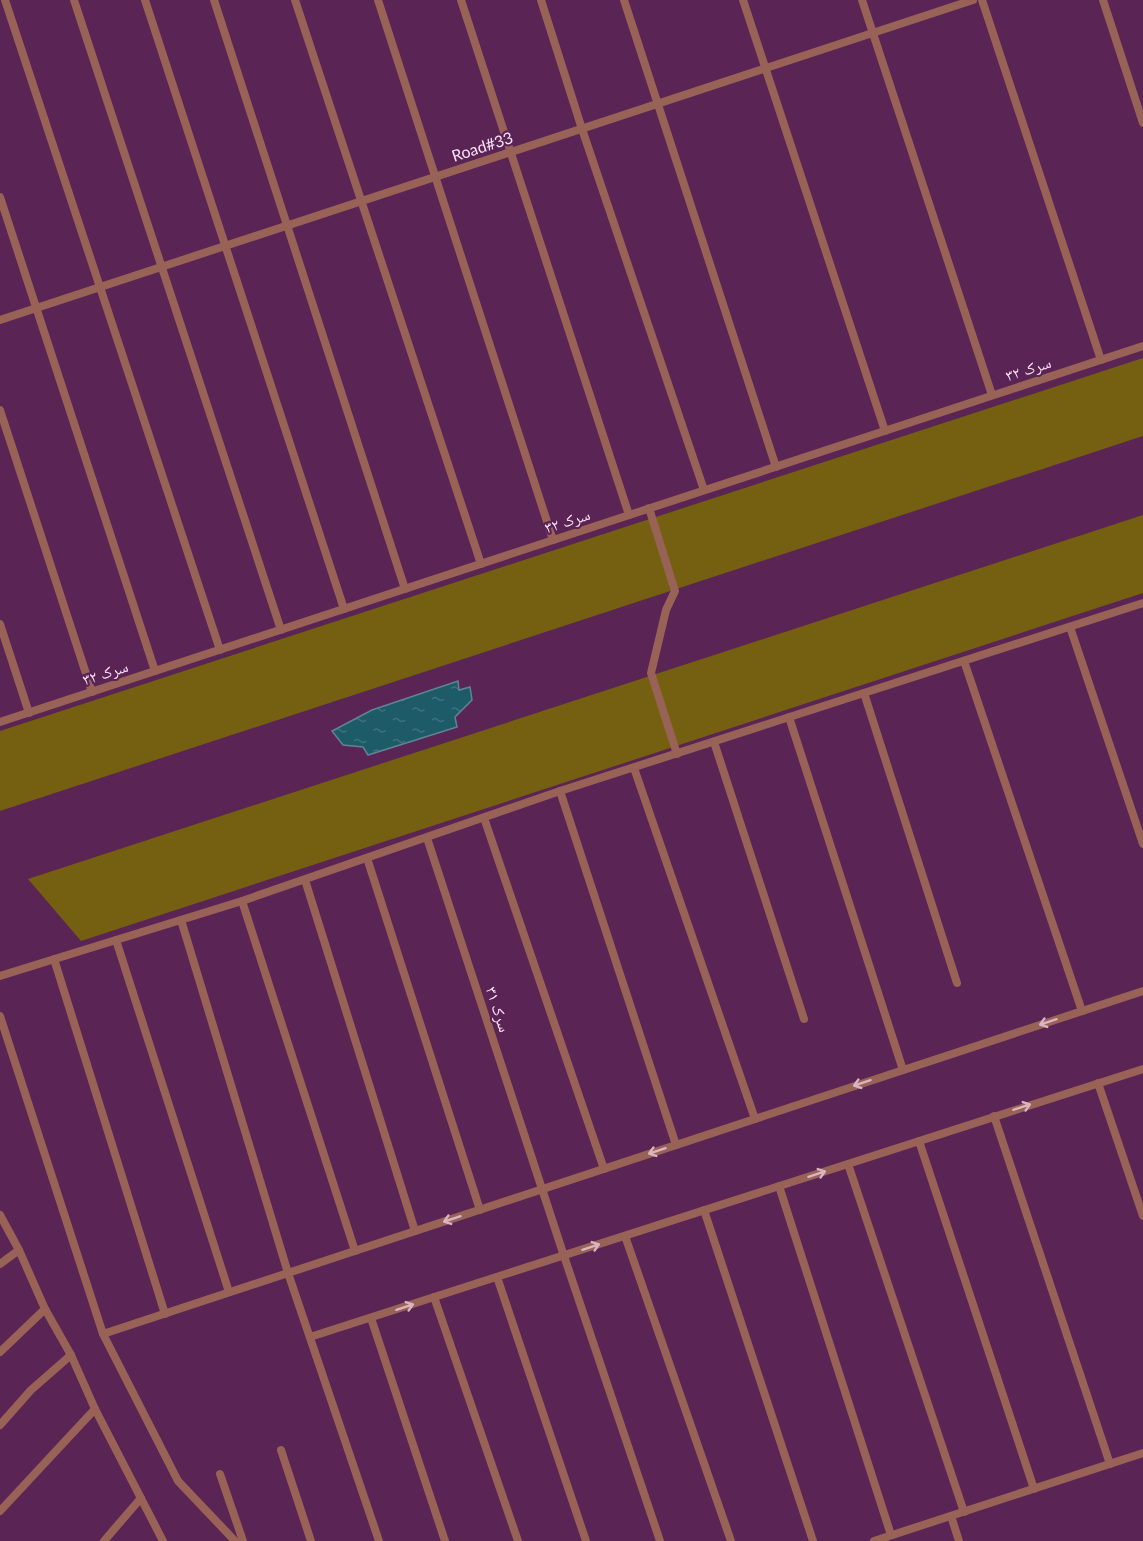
<svg xmlns="http://www.w3.org/2000/svg" width="1143" height="1541" viewBox="0 0 1143 1541" font-family="Lato,'Noto Naskh Arabic',sans-serif">
	<style>
		.garden { fill: #756011 }
		.water { fill: url(#water-ripples); stroke: #608492; stroke-width: 1.5 }
		.lines { fill: none; stroke-linecap: round; stroke-linejoin: round }
		.minor { stroke: #986257; stroke-width: 8 }
		.oneway { stroke: #dab5c0 }
		.labels { text-anchor: middle; dominant-baseline: central; stroke-width: 4.5; stroke-linejoin: round; paint-order: stroke }
		.street-label { font-size: 16px; fill: #fde2f8; stroke: #5a2454 }
	</style>
	<defs>
		<pattern id="water-ripples" width="26" height="14" patternUnits="userSpaceOnUse" patternTransform="scale(1.5)"><rect width="26" height="14" fill="#1c5b67"/><path d="M2 4q2-2 4 0t4 0M15 11q2-2 4 0t4 0" fill="none" stroke="#3e727e"/></pattern>
	</defs>
	<rect width="100%" height="100%" fill="#5a2454"/>
	<g class="garden">
		<path d="M1143,358v78l-1143,375v-80z"/>
		<path d="M1143,515v78l-1062,348 -53,-62z"/>
	</g>
	<path class="water" d="M458,681l1,9 11,-3 2,13 -17,17 2,10 -89,28 -5,-8 -20,-2 -11,-14 40,-21z"/>
	<g class="lines">
		<g class="minor">
			<path d="M5,0l215,650"/>
			<path d="M74,0l207,630"/>
			<path d="M145,0l199,609"/>
			<path d="M214,0l191,589"/>
			<path d="M295,0l186,564"/>
			<path d="M378,0l175,540"/>
			<path d="M461,0l168,515"/>
			<path d="M541,0l41,129 122,361"/>
			<path d="M624,0l152,467"/>
			<path d="M743,0l142,431"/>
			<path d="M862,0l130,395"/>
			<path d="M982,0l119,360"/>
			<path d="M1103,0l40,123"/>
			<path d="M0,197l155,474"/>
			<path d="M0,320l973,-320"/>
			<path d="M0,410l92,282"/>
			<path d="M649,508l26,83 -9,19 -15,63 26,81"/>
			<path d="M0,624l29,89"/>
			<path d="M1070,627l73,217"/>
			<path d="M964,661l118,350"/>
			<path d="M864,693l93,290"/>
			<path d="M789,717l114,353"/>
			<path d="M0,722l1143,-376"/>
			<path d="M714,742l90,277"/>
			<path d="M634,768l121,351"/>
			<path d="M560,791l116,354"/>
			<path d="M484,818l120,351"/>
			<path d="M427,838l137,418 96,285"/>
			<path d="M367,858l113,352"/>
			<path d="M305,880l110,351"/>
			<path d="M242,901l113,350"/>
			<path d="M181,920l107,353 91,268"/>
			<path d="M116,940l113,352"/>
			<path d="M54,959l111,355"/>
			<path d="M0,976l242,-75 318,-110 583,-188"/>
			<path d="M0,1016l103,318 75,147 57,60"/>
			<path d="M1098,1083l45,133"/>
			<path d="M994,1116l116,348"/>
			<path d="M919,1141l115,348"/>
			<path d="M848,1164l116,348"/>
			<path d="M779,1186l112,349"/>
			<path d="M704,1210l109,331"/>
			<path d="M0,1215l19,35 26,59 26,46 24,54 68,132"/>
			<path d="M625,1236l106,305"/>
			<path d="M0,1264l19,-14"/>
			<path d="M497,1277l89,264"/>
			<path d="M434,1297l84,244"/>
			<path d="M371,1318l74,223"/>
			<path d="M103,1334l1040,-343"/>
			<path d="M310,1337l833,-268"/>
			<path d="M0,1352l45,-43"/>
			<path d="M0,1425l31,-35 40,-35"/>
			<path d="M281,1450l30,91"/>
			<path d="M220,1474l23,67"/>
			<path d="M0,1511l95,-102"/>
			<path d="M951,1516l8,25"/>
			<path d="M104,1541l37,-43"/>
			<path d="M874,1541l269,-88"/>
		</g>
	</g>
	<defs><path id="oneway-shaft" d="M-6 0H5M1.5-3L5.5 0L1.5 3" fill="none" stroke-width="1.6" stroke-linecap="round" stroke-linejoin="round" transform="scale(1.5)"/></defs>
	<g class="oneway">
		<use href="#oneway-shaft" transform="translate(1048 1022) rotate(162)"/>
		<use href="#oneway-shaft" transform="translate(862 1083) rotate(162)"/>
		<use href="#oneway-shaft" transform="translate(1022 1107) rotate(-18)"/>
		<use href="#oneway-shaft" transform="translate(657 1151) rotate(162)"/>
		<use href="#oneway-shaft" transform="translate(817 1174) rotate(-18)"/>
		<use href="#oneway-shaft" transform="translate(452 1219) rotate(162)"/>
		<use href="#oneway-shaft" transform="translate(591 1247) rotate(-18)"/>
		<use href="#oneway-shaft" transform="translate(405 1307) rotate(-18)"/>
	</g>
	<g class="labels">
		<g class="street-label">
			<text transform="translate(482 146) rotate(-18)">Road#33</text>
			<text transform="translate(1028 368) rotate(-18)">سرک ۳۲</text>
			<text transform="translate(567 520) rotate(-18)">سرک ۳۲</text>
			<text transform="translate(105 672) rotate(-18)">سرک ۳۲</text>
			<text transform="translate(499 1009) rotate(72)">سرک ۳۱</text>
		</g>
	</g>
</svg>
